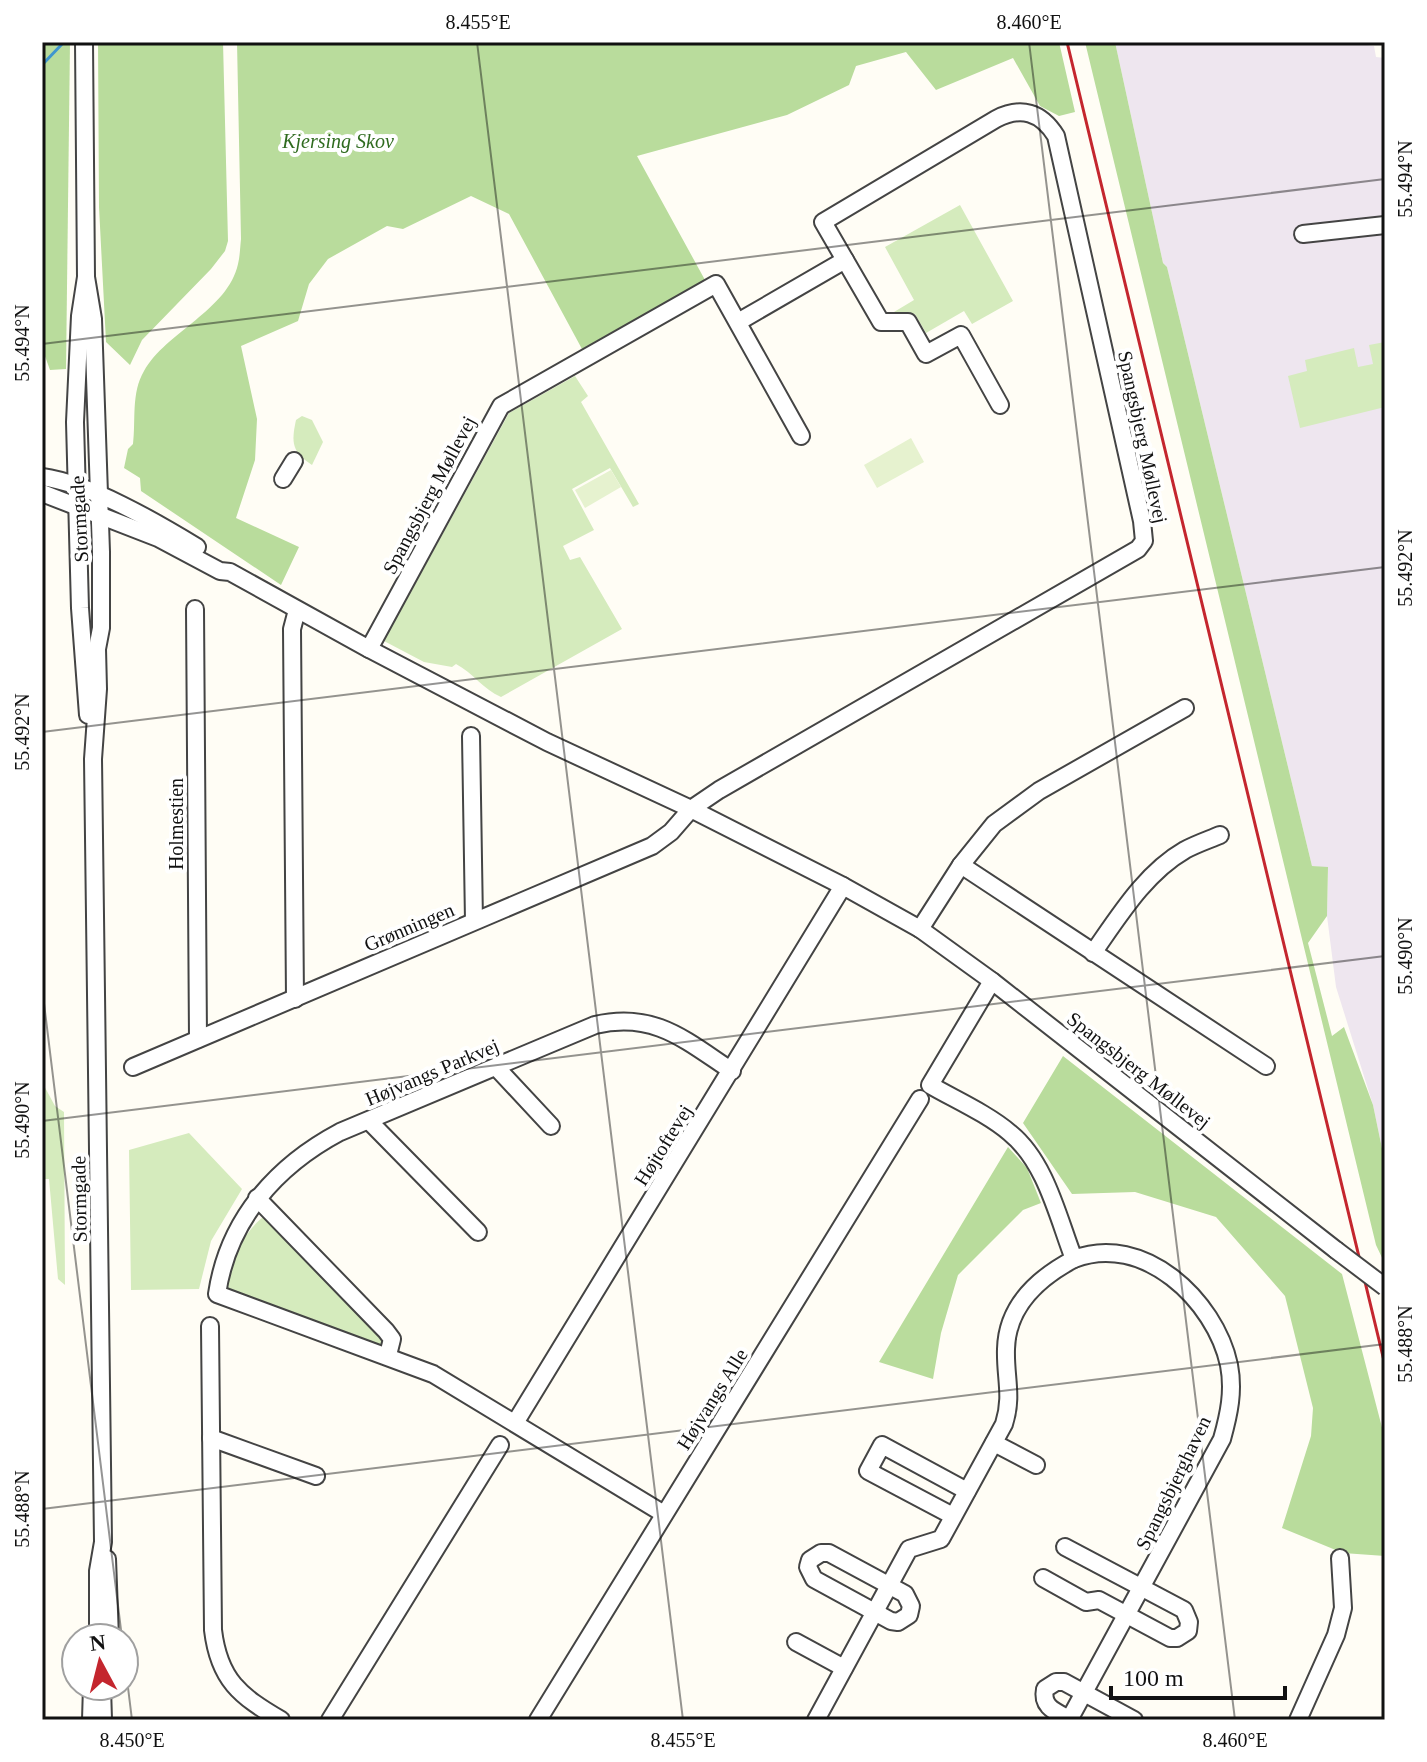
<svg xmlns="http://www.w3.org/2000/svg" width="1427" height="1762" viewBox="0 0 1427 1762" font-family="'Times New Roman',serif">
	<style>
		.industrial { fill: #eee6ef }
		.green { fill: #d5ebbd }
		.forest { fill: #b9dc9c }
		.pitch { fill: #e6f2cf }
		.lines { fill: none; stroke-linecap: round; stroke-linejoin: round }
		.stream { stroke: #3f96cf; stroke-width: 3 }
		.minor-casing { stroke: #444; stroke-width: 20 }
		.minor { stroke: #fff; stroke-width: 16 }
		.rail { stroke: #c4262e; stroke-width: 3 }
		.minor-bridge-casing { stroke: #444; stroke-width: 20; stroke-linecap: butt }
		.minor-bridge { stroke: #fff; stroke-width: 16 }
		.ticks { fill: none; stroke: #111; stroke-width: 2; stroke-opacity: 0.45 }
		.labels { text-anchor: middle; dominant-baseline: central; stroke-width: 8; stroke-linejoin: round; paint-order: stroke }
		.park-label { font-size: 20px; font-style: italic; fill: #2f6b1f; stroke: #fff }
		.street-label { font-size: 20px; fill: #111; stroke: #fff }
		.neatline { fill: none; stroke: #111; stroke-width: 3 }
		.ticks-label { font-size: 20px; text-anchor: middle; fill: #111 }
	</style>
	<rect width="100%" height="100%" fill="#fffdf5"/>
	<path class="industrial" d="M1115,42h230l29,4 2,11 9,1v1105l-12,-58 -37,-118 -9,-71 1,-48 -16,-2 -145,-599 -4,-4z"/>
	<g class="green">
		<path d="M960,205l53,96 -41,23 -8,-13 -38,22 -11,-19 -21,-2 20,-12 -29,-53z"/>
		<path d="M1385,342v65l-85,21 -12,-52 19,-5 -2,-11 49,-12 4,19 15,-3 -4,-19z"/>
		<path d="M575,376l13,20 -7,6 58,102 -6,3 -23,-39 -38,21 22,41 -31,16 7,14 10,-3 42,72 -121,68c-18,-8 -28,-24 -45,-33l-4,3 -28,-5 -40,-21 125,-228z"/>
		<path d="M302,416l10,4 11,22 -11,23c-20,-13 -21,-22 -16,-45z"/>
		<path d="M42,1082l13,24 9,6 1,173 -7,-6 -9,-100h-7z"/>
		<path d="M189,1133l53,56 -31,52 -12,48 -68,1 -2,-140z"/>
		<path d="M266,1215l116,122 -1,10 -153,-58c0,-26 16,-59 38,-74z"/>
	</g>
	<g class="forest">
		<path d="M42,42h28l-4,327 -16,1 -8,-22z"/>
		<path d="M98,42h125l5,199 -3,10 -14,18 -69,71 -12,25 -24,-23 -7,-135z"/>
		<path d="M237,42h822l16,70 -16,4 -19,-10 -27,-48 -77,32 -30,-38 -50,14 -7,19 -62,30 -150,41 68,124 -123,69 -73,-135 -38,-18 -68,33 -16,-3 -59,33 -19,25 -11,37 -57,25 16,73 -2,41 -19,58 63,29 -18,38 -140,-94 -1,-13 -16,-10 4,-19 5,-5c3,-24 -2,-51 11,-73 22,-39 84,-61 94,-107 2,-8 2,-16 3,-25z"/>
		<path d="M1085,42h30l48,221 4,4 145,599 16,1 -1,49 -19,27 24,93 12,-9 29,78 12,58v101l-9,-19z"/>
		<path d="M1063,1056l279,218 43,165v117l-42,-3 -61,-25 29,-92 2,-28 -28,-112 -69,-79 -81,-25 -63,2 -49,-71z"/>
		<path d="M1008,1147l19,21 14,35 -18,7 -65,65 -17,58 -8,46 -54,-17z"/>
	</g>
	<g class="pitch">
		<path d="M911,438l13,24 -47,26 -13,-23z"/>
		<path d="M611,470l10,17 -36,21 -10,-18z"/>
	</g>
	<g class="lines">
		<path class="stream" d="M42,65l22,-23"/>
		<g class="minor-casing">
			<g id="minor">
				<path d="M84,42l2,235 -6,39 -5,106 5,186 8,107"/>
				<path d="M1303,234l82,-9"/>
				<path d="M86,277l7,42 8,233v76l-4,21 1,40 -5,70 10,783 -5,29v67"/>
				<path d="M738,322l107,-62"/>
				<path d="M42,477c49,7 112,44 155,70"/>
				<path d="M283,479l11,-18"/>
				<path d="M42,493l116,45 62,33 10,1 139,77 178,93 144,67 152,77 77,43 72,52 344,269"/>
				<path d="M195,609l3,430"/>
				<path d="M369,649l132,-243 215,-122 85,152"/>
				<path d="M471,736l3,185"/>
				<path d="M961,865l305,201"/>
				<path d="M920,929l41,-64 33,-41 45,-33 146,-83"/>
				<path d="M1093,953c26,-37 52,-80 92,-103 11,-6 23,-10 35,-15"/>
				<path d="M295,999l-3,-370 5,-19"/>
				<path d="M133,1067l519,-221 19,-14 20,-23 28,-19 419,-241 6,-8 -2,-20 -86,-385c-15,-24 -35,-30 -60,-17l-173,103 58,100h27l18,32 35,-19 39,70"/>
				<path d="M496,1067l55,59"/>
				<path d="M369,1121l109,111"/>
				<path d="M257,1198l129,133 6,8 -4,16"/>
				<path d="M210,1326l3,304c6,50 27,66 68,90"/>
				<path d="M515,1423l328,-537"/>
				<path d="M211,1438l105,38"/>
				<path d="M994,1443l42,22"/>
				<path d="M664,1514l-231,-140 -216,-80c11,-74 59,-128 123,-162l255,-107c59,-14 90,15 137,46"/>
				<path d="M953,1516l-85,-45 14,-26 85,46"/>
				<path d="M821,1553h8l76,41 6,12 -2,9 -11,7 -7,-1 -77,-42 -6,-12 2,-7z"/>
				<path d="M107,1559l3,79"/>
				<path d="M1043,1578l43,24 13,-2 71,38h7l11,-7 1,-9 -5,-12 -119,-63"/>
				<path d="M796,1642l48,26"/>
				<path d="M102,1688l1,32"/>
				<path d="M91,1720l1,-34"/>
				<path d="M330,1720l170,-275"/>
				<path d="M538,1720l382,-621"/>
				<path d="M816,1720l93,-171 32,-10 63,-115c9,-28 1,-47 2,-75 1,-43 32,-71 68,-90 -16,-41 -28,-97 -64,-126 -22,-19 -56,-34 -80,-48l62,-104"/>
				<path d="M1069,1720l153,-281c7,-25 12,-48 7,-74 -14,-65 -86,-133 -155,-106"/>
				<path d="M1071,1720c-14,-8 -30,-12 -26,-31l11,-7h8l70,38"/>
				<path d="M1298,1720l38,-85 7,-27 -3,-50"/>
			</g>
		</g>
		<use href="#minor" class="minor"/>
		<path class="rail" d="M1067,42l318,1323"/>
		<g class="minor-bridge-casing">
			<path id="minor-bridge" d="M1336,1250l49,37"/>
		</g>
		<use href="#minor-bridge" class="minor-bridge"/>
	</g>
	<path class="ticks" d="M477,42l206,1678M1029,42l206,1678M42,344l1343,-165M42,732l1343,-165M42,987l80,651M42,1121l1343,-165M42,1509l1343,-165M124,1655l8,65"/>
	<g class="labels">
		<g class="park-label">
			<text x="338" y="141">Kjersing Skov</text>
		</g>
		<g class="street-label">
			<text transform="translate(1143 437) rotate(78)">Spangsbjerg Møllevej</text>
			<text transform="translate(429 495) rotate(-62)">Spangsbjerg Møllevej</text>
			<text transform="translate(79 519) rotate(-93)">Stormgade</text>
			<text transform="translate(176 824) rotate(-90)">Holmestien</text>
			<text transform="translate(409 927) rotate(-23)">Grønningen</text>
			<text transform="translate(1139 1070) rotate(38)">Spangsbjerg Møllevej</text>
			<text transform="translate(432 1072) rotate(-23)">Højvangs Parkvej</text>
			<text transform="translate(663 1145) rotate(-58)">Højtoftevej</text>
			<text transform="translate(79 1199) rotate(-91)">Stormgade</text>
			<text transform="translate(712 1399) rotate(-58)">Højvangs Alle</text>
			<text transform="translate(1173 1483) rotate(-64)">Spangsbjerghaven</text>
		</g>
	</g>
	<rect width="1427" height="1762" fill="none" stroke="#ffffff" stroke-width="88"/>
	<g transform="translate(100 1662) rotate(353)"><circle r="38" fill="#ffffff" stroke="#a0a0a0" stroke-width="2"/>
	<path d="M0-6L14 30L0 20L-14 30Z" fill="#c4262e"/>
	<text y="-12" font-size="22" font-weight="bold" text-anchor="middle" fill="#111111">N</text>
	</g>
	<path d="M1111 1686v12h174v-12" fill="none" stroke="#111111" stroke-width="4"/>
	<text x="1123" y="1686" font-size="24" fill="#111111" stroke="#ffffff" stroke-width="6" paint-order="stroke">100 m</text>
	<rect x="44" y="44" width="1339" height="1674" class="neatline"/>
	<g class="ticks-label">
		<text x="478" y="29">8.455°E</text>
		<text x="1029" y="29">8.460°E</text>
		<text transform="translate(1405 179) rotate(-90)" y="7">55.494°N</text>
		<text transform="translate(22 343) rotate(-90)" y="7">55.494°N</text>
		<text transform="translate(1405 568) rotate(-90)" y="7">55.492°N</text>
		<text transform="translate(22 732) rotate(-90)" y="7">55.492°N</text>
		<text transform="translate(1405 956) rotate(-90)" y="7">55.490°N</text>
		<text transform="translate(22 1120) rotate(-90)" y="7">55.490°N</text>
		<text transform="translate(1405 1344) rotate(-90)" y="7">55.488°N</text>
		<text transform="translate(22 1509) rotate(-90)" y="7">55.488°N</text>
		<text x="132" y="1747">8.450°E</text>
		<text x="683" y="1747">8.455°E</text>
		<text x="1235" y="1747">8.460°E</text>
	</g>
</svg>
